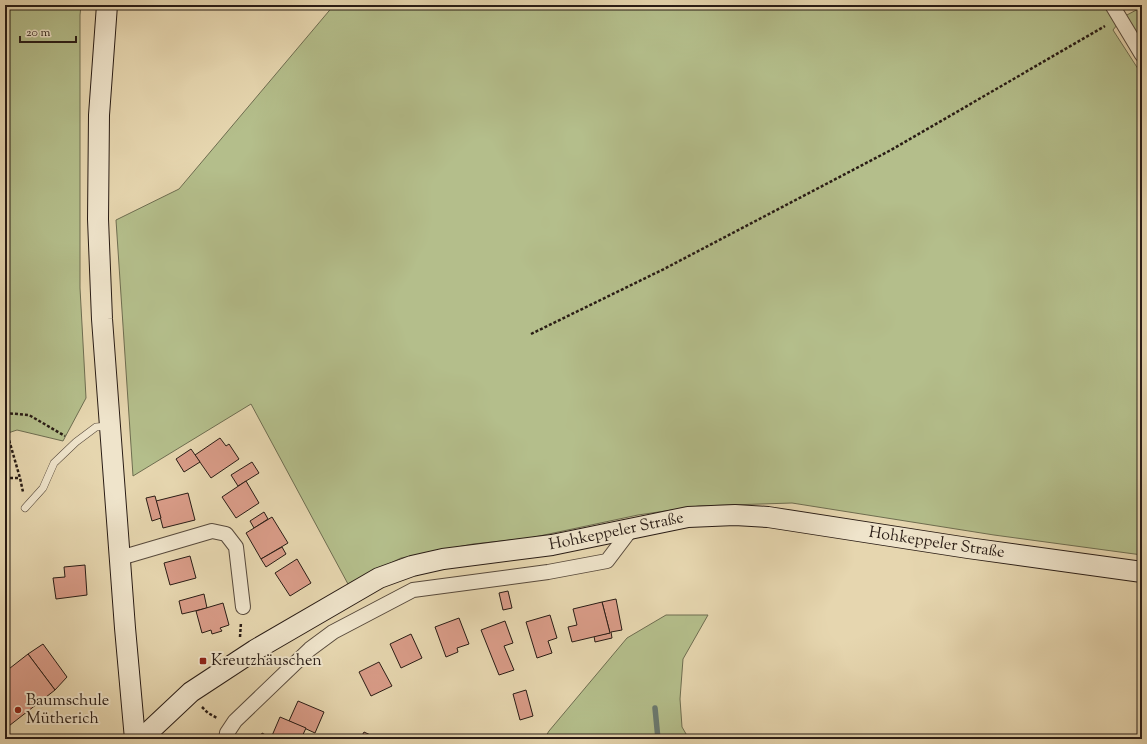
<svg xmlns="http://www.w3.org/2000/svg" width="1147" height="744" viewBox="0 0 1147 744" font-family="'Sorts Mill Goudy',serif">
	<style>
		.green { fill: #b4be8b; stroke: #6e6d50 }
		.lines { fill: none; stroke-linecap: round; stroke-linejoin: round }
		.stream { stroke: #6a7a71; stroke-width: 5.5 }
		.building { fill: #d99c88; stroke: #291c15 }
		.lane-casing { stroke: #584a3c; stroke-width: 8 }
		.street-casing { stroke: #584a3c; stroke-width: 16 }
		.secondary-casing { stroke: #291c15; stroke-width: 22 }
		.path { stroke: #291c15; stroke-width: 2.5; stroke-dasharray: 3 2; stroke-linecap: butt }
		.lane { stroke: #efe4cb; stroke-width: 7 }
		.street { stroke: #efe4cb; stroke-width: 14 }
		.secondary { stroke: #efe4cb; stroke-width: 20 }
		.poi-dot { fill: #8f2418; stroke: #efe4cb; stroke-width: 1.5 }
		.labels { text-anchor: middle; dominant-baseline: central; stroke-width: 4; stroke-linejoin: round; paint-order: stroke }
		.street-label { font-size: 16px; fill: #291c15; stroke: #efe4cb }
		.poi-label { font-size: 16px; fill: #291c15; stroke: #efe4cb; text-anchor: start }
	</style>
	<rect width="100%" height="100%" fill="#e6d6af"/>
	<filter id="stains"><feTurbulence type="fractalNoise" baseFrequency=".005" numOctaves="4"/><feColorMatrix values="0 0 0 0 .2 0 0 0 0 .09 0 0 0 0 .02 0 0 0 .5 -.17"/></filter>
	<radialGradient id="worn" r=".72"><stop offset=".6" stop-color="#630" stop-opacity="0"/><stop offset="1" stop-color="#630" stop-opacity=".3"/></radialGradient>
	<g class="green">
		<path d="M5,5h76l-1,10v273l6,110 -23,43 -46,-11 -12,4z"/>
		<path d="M334,5h784l7,11 17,-9v38l-18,-29 -11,14 29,45v480l-148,-20 -202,-32 -93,3 -61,9 -108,23 -57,6 -72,14 -53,26 -97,-180 -118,72 -17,-256 63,-31z"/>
		<path d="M666,615h42l-25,44 -3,40 2,28 7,12h-145l5,-8 78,-93z"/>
	</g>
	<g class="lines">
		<path class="stream" d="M655,708l3,31"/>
	</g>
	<g class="building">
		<path d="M220,438l6,8 3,-2 10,15 -28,19 -16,-23z"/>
		<path d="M191,449l9,13 -16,10 -8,-13z"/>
		<path d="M252,462l7,11 -21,13 -7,-11z"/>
		<path d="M246,481l13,22 -23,15 -14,-21z"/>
		<path d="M188,493l7,27 -32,8 -7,-27z"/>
		<path d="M155,496l6,22 -9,3 -6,-23z"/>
		<path d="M264,512l4,7 -14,9 -4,-7z"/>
		<path d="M272,517l16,26 -27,16 -15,-26z"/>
		<path d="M282,547l4,7 -20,13 -5,-8z"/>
		<path d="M190,556l6,22 -26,7 -6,-22z"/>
		<path d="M297,559l14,24 -21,13 -15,-23z"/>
		<path d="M85,565l2,30 -31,4 -3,-21 12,-1 -1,-10z"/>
		<path d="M508,591l4,17 -9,2 -4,-17z"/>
		<path d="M204,594l3,14 -25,6 -3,-13z"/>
		<path d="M616,599l6,31 -11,2 1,6 -17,4 -1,-6 16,-3 -8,-31z"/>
		<path d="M602,602l8,31 -38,9 -4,-15 9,-2 -4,-16z"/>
		<path d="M223,603l6,22 -9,3 2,3 -10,3 -1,-4 -9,3 -6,-22z"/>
		<path d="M550,615l7,23 -9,3 4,12 -15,5 -11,-36z"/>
		<path d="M459,618l10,26 -12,4 1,4 -12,5 -11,-30z"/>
		<path d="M505,621l8,22 -9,3 10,24 -15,5 -18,-45z"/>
		<path d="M411,634l11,24 -21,10 -11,-24z"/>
		<path d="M43,644l24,33 -12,13 -27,-36z"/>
		<path d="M28,654l27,36 -50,39v-57z"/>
		<path d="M379,662l13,24 -21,10 -12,-24z"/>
		<path d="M526,690l7,26 -13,4 -7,-26z"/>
		<path d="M298,701l26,11 -9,21 -26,-12z"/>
		<path d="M280,717l26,11 -5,11h-27l-3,-1z"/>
		<path d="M364,732l15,7h-19z"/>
		<path d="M262,733l9,5 3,1h-14z"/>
	</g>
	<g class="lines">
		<g class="lane-casing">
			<path id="lane" d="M25,508l18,-20 11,-25 22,-21 20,-15 12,-1"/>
		</g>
		<g class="street-casing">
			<g id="street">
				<path d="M1112,5l30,50"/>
				<path d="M120,558l92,-27 14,3 10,13 7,60"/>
				<path d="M226,739l1,-6 8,-12 75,-72 23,-17 80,-42 135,-18 59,-11 25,-33"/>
			</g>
		</g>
		<g class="secondary-casing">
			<g id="secondary">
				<path d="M107,5l-8,110 -1,104 4,100 23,309 10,111"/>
				<path id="s1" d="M141,739l50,-47 64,-42 124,-72 33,-12 31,-7 109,-14 136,-28 47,-2 33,2 200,31 174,24"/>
			</g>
		</g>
		<g class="path">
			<path d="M531,334l133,-65 227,-119 214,-124"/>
			<path d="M5,413l24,2 36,21"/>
			<path d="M5,426l15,52 3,14"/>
			<path d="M5,478h15"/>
			<path d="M240,637l1,-15"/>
			<path d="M202,707l6,6 9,5"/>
		</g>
		<use href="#lane" class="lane"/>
		<use href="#street" class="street"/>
		<use href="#secondary" class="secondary"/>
	</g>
	<g class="poi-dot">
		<rect x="199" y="657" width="8" height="8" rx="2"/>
		<circle cx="18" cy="710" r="4"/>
	</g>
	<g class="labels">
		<g class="street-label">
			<text stroke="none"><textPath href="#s1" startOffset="531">Hohkeppeler Straße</textPath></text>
			<text stroke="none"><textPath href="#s1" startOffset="855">Hohkeppeler Straße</textPath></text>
		</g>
		<g class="poi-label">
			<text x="211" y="661">Kreutzhäuschen</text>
			<text x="26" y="701">Baumschule<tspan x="26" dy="18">Mütherich</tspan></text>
		</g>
	</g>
	<rect width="1147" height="744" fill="none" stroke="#e6d6af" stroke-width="20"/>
	<rect x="6" y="6" width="1135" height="732" fill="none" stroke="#291c15" stroke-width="2"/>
	<rect x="10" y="10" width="1127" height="724" fill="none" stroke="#291c15"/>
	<path d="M20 36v6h56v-6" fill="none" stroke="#291c15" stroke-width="2"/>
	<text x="26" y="36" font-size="12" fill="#291c15" stroke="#efe4cb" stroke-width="3" paint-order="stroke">20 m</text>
	<rect width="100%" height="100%" filter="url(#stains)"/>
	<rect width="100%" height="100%" fill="url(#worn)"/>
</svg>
